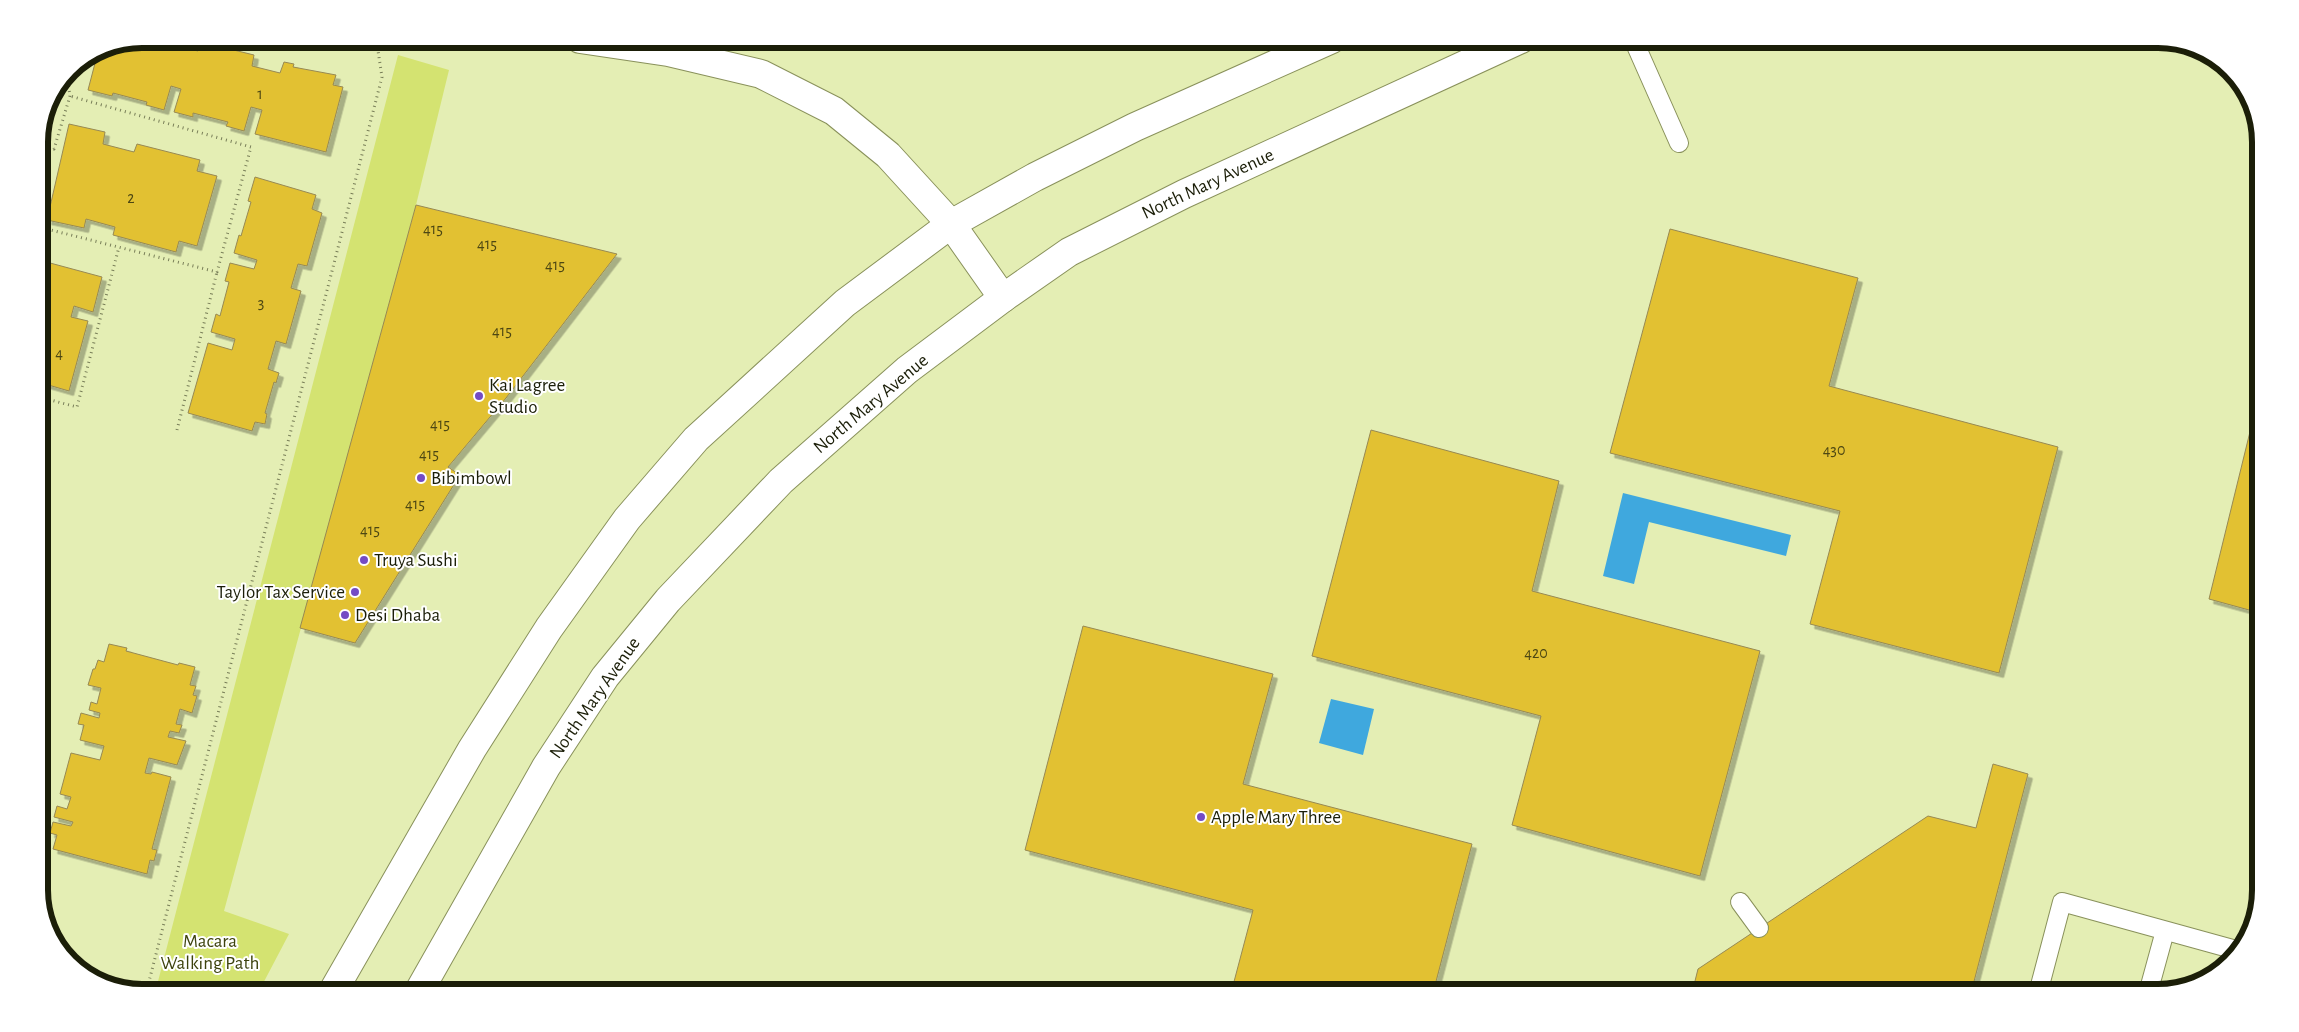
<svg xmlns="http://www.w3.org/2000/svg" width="2299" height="1032" viewBox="0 0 2299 1032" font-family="'Alegreya Sans',sans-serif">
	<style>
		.green { fill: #d4e371 }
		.water { fill: #3fa8de }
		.building { fill: #e2c133; stroke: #978953; filter: url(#shadow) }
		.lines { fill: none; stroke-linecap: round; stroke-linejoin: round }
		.service-casing { stroke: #89915b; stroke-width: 20 }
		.minor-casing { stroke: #89915b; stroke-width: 30 }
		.secondary-casing { stroke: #89915b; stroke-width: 30 }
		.path { stroke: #787e58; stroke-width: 3; stroke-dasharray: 1 4; stroke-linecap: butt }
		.service { stroke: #fff; stroke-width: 18 }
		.minor { stroke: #fff; stroke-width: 28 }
		.secondary { stroke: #fff; stroke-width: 28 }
		.poi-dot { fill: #744bc4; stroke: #fff; stroke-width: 2 }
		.labels { text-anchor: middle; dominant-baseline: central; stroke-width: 4; stroke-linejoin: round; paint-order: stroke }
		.number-label { font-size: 16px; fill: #4d4713 }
		.street-label { font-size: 19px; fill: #1b1e08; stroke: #fff }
		.poi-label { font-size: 19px; fill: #1b1e08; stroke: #fff; text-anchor: start }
		.park-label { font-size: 19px; fill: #3d420d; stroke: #fff }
		.rim { fill: none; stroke: #1b1e08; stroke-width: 6 }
	</style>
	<defs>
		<filter id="shadow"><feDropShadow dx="4.5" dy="4.5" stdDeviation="0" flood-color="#0004"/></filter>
	</defs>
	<rect width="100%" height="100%" fill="#e4eeb4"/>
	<path class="green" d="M398,55l51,15 -33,135 -192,706 65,23 -31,59h-103z"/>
	<g class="water">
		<path d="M1623,493l168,42 -5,21 -137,-34 -15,62 -31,-8z"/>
		<path d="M1331,699l43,10 -11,46 -44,-12z"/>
	</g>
	<g class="building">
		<path d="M141,39h34l-1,6 24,6 3,-9 53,13 -2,11 28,7 4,-11 10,2 -1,3 43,8 -3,10 10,2 -17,65 -71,-18 7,-24 -11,-3 -7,24 -18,-5 2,-4 -35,-9v4l-19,-5 7,-23 -10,-3 -7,24 -18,-5 1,-3 -34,-9 -1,3 -24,-6 11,-42z"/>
		<path d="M69,124l36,8 -2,12 31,8 3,-8 63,16 -3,11 20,5 -20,70 -18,-5 -3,11 -63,-17 2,-8 -29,-8 -2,9 -37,-8z"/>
		<path d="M255,177l61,18 -4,14 10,4 -15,53 -9,-2 -7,24 10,3 -15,53 -10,-3 -8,28 11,4 -3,10 -2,-1 -9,31 2,1 -2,10 -10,-2 -3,9 -64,-18 20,-70 24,7 3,-11 -24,-7 5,-18 4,2 9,-34 -4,-1 5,-18 24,6 3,-9 -23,-7 5,-18 2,1 10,-34 -3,-1z"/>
		<path d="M416,205l201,49 -111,144 -58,69 12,8 -105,168 -55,-15z"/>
		<path d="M1670,229l188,49 -29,108 229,61 -59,226 -189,-49 30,-113 -230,-58z"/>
		<path d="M39,260l63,17 -9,35 -19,-6 -3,11 17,4 -19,70 -24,-7 -2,5 -4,-1z"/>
		<path d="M2260,391v222l-51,-14z"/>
		<path d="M1371,430l188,51 -27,110 228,60 -60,225 -188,-51 29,-109 -229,-60z"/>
		<path d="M1083,626l190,48 -30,110 229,60 -39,149h-202l22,-83 -228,-60z"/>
		<path d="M109,644l18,4 -1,3 52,14 1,-2 16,4 -5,18 6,1 -3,9 4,1 -5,17 -12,-4 -4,15 6,1 -3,8 -9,-2 -2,6 18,4 -9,24 -28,-7 -4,15 6,1 1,-2 19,5 -19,72 5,1 -3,11 -4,-1 -3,14 -94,-25 4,-14 -7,-2 3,-11 18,4 2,-4 -19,-5 3,-11 10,3 4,-12 -11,-3 11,-41 29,7 4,-14 -24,-6 4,-15 -6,-1 3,-11 18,5 1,-5 -11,-3 2,-8 6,2 4,-16 -13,-3 5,-16h2l3,-9 6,2z"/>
		<path d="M1993,764l35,10 -57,219h-279l6,-24 230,-153 48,12z"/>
	</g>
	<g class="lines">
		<g class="service-casing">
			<g id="service">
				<path d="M1633,39l46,104"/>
				<path d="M1740,902l19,26"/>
				<path d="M2038,993l24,-91 174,48"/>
				<path d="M2148,993l17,-62"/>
			</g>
		</g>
		<g class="minor-casing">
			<path id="minor" d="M580,39l88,13 93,22 73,37 54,44 63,69 52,74"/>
		</g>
		<g class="secondary-casing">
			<g id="secondary">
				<path d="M332,993l140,-244 77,-121 78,-109 69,-80 149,-136 106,-79 84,-47 100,-50 197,-88"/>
				<path d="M418,993l128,-226 59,-90 63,-77 113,-119 126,-111 96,-72 66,-46 115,-58 337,-155"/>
			</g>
		</g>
		<g class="path">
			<path d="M39,145l15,4 16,-53 -3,-21 1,-6"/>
			<path d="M39,215c12,12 9,29 0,41"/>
			<path d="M47,229l170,43 34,-125 -181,-51"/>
			<path d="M39,397l38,10 42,-160"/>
			<path d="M177,430l40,-158"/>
			<path d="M146,993l236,-916 -5,-33"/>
		</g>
		<use href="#service" class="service"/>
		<use href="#minor" class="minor"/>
		<use href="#secondary" class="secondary"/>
	</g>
	<g class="poi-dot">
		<circle cx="479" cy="396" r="5"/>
		<circle cx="421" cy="478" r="5"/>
		<circle cx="364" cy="560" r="5"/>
		<circle cx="355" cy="592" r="5"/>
		<circle cx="345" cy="615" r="5"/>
		<circle cx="1201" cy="817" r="5"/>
	</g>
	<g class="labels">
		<g class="number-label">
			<text x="260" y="94">1</text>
			<text x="131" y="198">2</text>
			<text x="433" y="229">415</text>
			<text x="487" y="244">415</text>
			<text x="555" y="265">415</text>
			<text x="261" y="303">3</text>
			<text x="502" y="331">415</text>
			<text x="59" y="353">4</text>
			<text x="440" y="424">415</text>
			<text x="1834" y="450">430</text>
			<text x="429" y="454">415</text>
			<text x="415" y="504">415</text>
			<text x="370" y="530">415</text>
			<text x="1536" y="653">420</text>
		</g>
		<g class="street-label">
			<text transform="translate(1208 184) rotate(-25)">North Mary Avenue</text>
			<text transform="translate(871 404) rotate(-40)">North Mary Avenue</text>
			<text transform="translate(595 698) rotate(-55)">North Mary Avenue</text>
		</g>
		<g class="poi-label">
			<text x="489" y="385">Kai Lagree<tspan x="489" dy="22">Studio</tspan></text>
			<text x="431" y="478">Bibimbowl</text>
			<text x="374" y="560">Truya Sushi</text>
			<text x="345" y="592" text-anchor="end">Taylor Tax Service</text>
			<text x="355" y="615">Desi Dhaba</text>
			<text x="1211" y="817">Apple Mary Three</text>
		</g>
		<g class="park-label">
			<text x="210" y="941">Macara<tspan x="210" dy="22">Walking Path</tspan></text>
		</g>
	</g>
	<path d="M0 0H2299V1032H0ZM142 48H2158A94 94 0 0 1 2252 142V890A94 94 0 0 1 2158 984H142A94 94 0 0 1 48 890V142A94 94 0 0 1 142 48Z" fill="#fff" fill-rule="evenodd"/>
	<path class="rim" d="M142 48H2158A94 94 0 0 1 2252 142V890A94 94 0 0 1 2158 984H142A94 94 0 0 1 48 890V142A94 94 0 0 1 142 48Z"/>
</svg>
